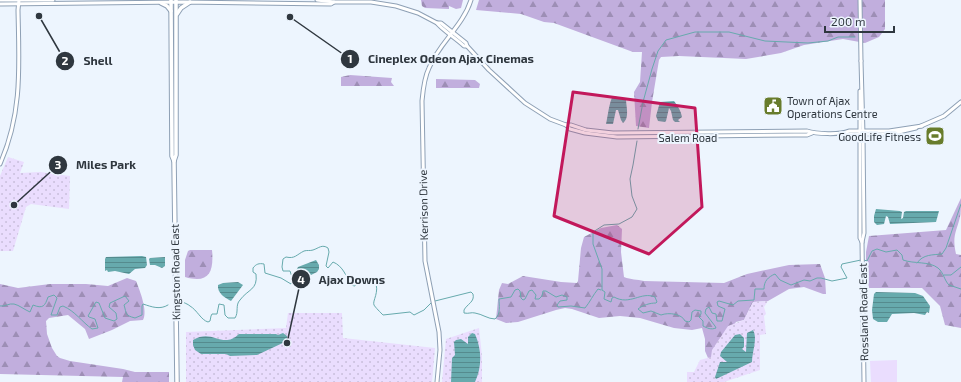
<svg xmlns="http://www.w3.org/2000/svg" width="961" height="382" viewBox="0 0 961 382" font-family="'Exo 2',sans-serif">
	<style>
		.grass { fill: #eaddfe }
		.forest { fill: url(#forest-firs) }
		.park { fill: url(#park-dots) }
		.water { fill: url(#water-rules) }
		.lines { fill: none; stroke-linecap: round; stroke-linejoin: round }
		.stream { stroke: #67aaad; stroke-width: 1 }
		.secondary-casing { stroke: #8ea0b5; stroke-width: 5 }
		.primary-casing { stroke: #8ea0b5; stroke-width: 5.5 }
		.secondary { stroke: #fff; stroke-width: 3 }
		.primary { stroke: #fff; stroke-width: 3.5 }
		.marked { fill: #c2185b; fill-opacity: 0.2; stroke: #c2185b; stroke-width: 3; stroke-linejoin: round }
		.labels { text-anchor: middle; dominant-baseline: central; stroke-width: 4; stroke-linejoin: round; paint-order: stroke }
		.poi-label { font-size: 11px; fill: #2f373f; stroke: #edf5fe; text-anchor: start }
		.street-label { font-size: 11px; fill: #2f373f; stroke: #edf5fe }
		.leader { fill: none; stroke: #2f373f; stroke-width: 1.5 }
		.callout-dot { fill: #2f373f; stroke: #edf5fe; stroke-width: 1.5 }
		.mark-label { font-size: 12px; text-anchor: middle; font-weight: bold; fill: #fff }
		.callout-label { font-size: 12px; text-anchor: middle; font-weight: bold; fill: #2f373f; stroke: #edf5fe; stroke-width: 4; stroke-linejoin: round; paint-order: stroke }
	</style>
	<defs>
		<pattern id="forest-firs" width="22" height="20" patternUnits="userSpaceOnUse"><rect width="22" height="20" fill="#c1aedd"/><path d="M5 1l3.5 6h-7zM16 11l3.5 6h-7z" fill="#9d8eb5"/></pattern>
		<pattern id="park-dots" width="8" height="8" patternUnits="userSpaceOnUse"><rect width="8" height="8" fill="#eaddfe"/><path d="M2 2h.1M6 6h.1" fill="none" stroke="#c9bedb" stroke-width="1.8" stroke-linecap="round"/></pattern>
		<pattern id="water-rules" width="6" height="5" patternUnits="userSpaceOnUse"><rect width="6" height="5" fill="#67aaad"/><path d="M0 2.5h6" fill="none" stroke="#558b8e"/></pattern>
	</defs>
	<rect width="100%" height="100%" fill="#edf5fe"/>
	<path class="grass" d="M897,360v22h-26l-1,-21z"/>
	<g class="forest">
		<path d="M421,0h42l-2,8 -5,1 -7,-3v3l-24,-1 -3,-2z"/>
		<path d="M479,0h406v29l-6,8 -14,6 -22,-4 -39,6 -23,8 -35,6 -67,-3 -18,1 -2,3 -7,42 -3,26 -13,-2 -2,-34 6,-10 2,-30h-9l-79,-29 -10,-1 -23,-8 -45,-4z"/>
		<path d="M350,75l42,3 -1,4 3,4h-53v-9z"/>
		<path d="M436,79l39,1 5,4 -1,4h-43z"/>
		<path d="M961,198c0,6 0,13 -1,19 -4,16 -8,19 -4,37l5,1v73l-16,-3 -5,-19 -18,-18h-53l-3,-19v-17l3,-16 77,-6z"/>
		<path d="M617,225l5,4 -1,23 3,25c7,3 13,2 20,4l80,2 23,-9 42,-9 31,-1 5,14 1,16h-3l-19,-7 -15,2 -21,12 -15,1 -9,18 -8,2 -24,36h-4l-3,-7v-12l-3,-11 -10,2 -18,-2 -34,-10 -20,-2 -21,2 -27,-9 -7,-1 -9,2 -38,12 -12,1 -10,-4 3,-29 3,-7 6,1 15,-8 38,6 16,1 1,-2 3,-33 3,-11 17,-9z"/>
		<path d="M190,250h22c2,22 -3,34 -27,27v-17l3,-9z"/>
		<path d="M127,278l9,3c4,10 12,30 7,39l-13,1 -18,9 -23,9 -4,-10 -17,-14 -19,3 -3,3 1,13 5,14 5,8 3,2 10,3 53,8 12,3h34v10h-47l1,-5 -123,-3v-90l18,4 32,-4h36l22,2z"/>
	</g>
	<g class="park">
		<path d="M8,157l16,5 -4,11 20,-1 30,4 -1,33 -38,-5 -5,3 -13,44h-13v-75z"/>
		<path d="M768,301l-4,6 2,7 -2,2 2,18 -6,1v35l-36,12h-37v-10h7l6,-12 11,-3 1,-7 16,-24 16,-6 9,-18z"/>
		<path d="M288,313h54l1,25 92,10 -3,34h-246v-50l100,-4z"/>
		<path d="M479,328l3,28v26h-40l4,-43z"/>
	</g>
	<g class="water">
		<path d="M613,96l13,3c0,7 4,19 -3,24l-2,-3 -3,-10h-2l-3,14h-7c2,-8 3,-22 7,-28z"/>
		<path d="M674,101c4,5 7,10 8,16l-4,3 2,2h-5l-2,-2 -2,-9 -2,-3 -3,13 -1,1 -7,-1 -2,-5 4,-14z"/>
		<path d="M876,209l24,2 2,1 -1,7 2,-1 1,-6 2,-1h33l-3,11 -46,2 -2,-7 -2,-1 -2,8 -7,1 -3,-3v-6z"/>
		<path d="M142,256l4,1 1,8 -2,3 -10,1 -6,5 -14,-3 -7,1 -1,-2 -2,1v-12l1,-2z"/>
		<path d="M165,257v9l-3,2 -7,-3h-5l-1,-6 1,-1z"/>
		<path d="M316,260l3,5v4l-2,3 -14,7 -5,-2 -2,-6 2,-4z"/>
		<path d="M238,282l5,3 -12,16c-6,-3 -14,-8 -13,-16l5,-2z"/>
		<path d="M876,292l39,1 8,3 7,10 -1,7 -2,-1 -2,3 -11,-2 -22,1 -5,8h-9l-5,-3 -1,-9 2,-16z"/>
		<path d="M753,330c5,8 -1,22 -1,32l-36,17 -1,-2 5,-15h7l-7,-6 1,-4 14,-17 5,-1 4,4v9l-2,2 4,3 1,-19z"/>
		<path d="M283,333l4,3v5l-30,14 -27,1 -4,-2h-25l-6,-4 -2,-5v-5c20,-12 29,10 46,-6h37l2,1z"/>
		<path d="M472,333l3,1c7,16 7,33 0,48h-24l1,-24 3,-3 -1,-13 2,-2 5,-1 7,5v-7z"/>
	</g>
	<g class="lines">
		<g class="stream">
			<path d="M638,129l5,-27 9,-33 6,-18 8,-11 29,-8h34l36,9 43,2 20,-2 10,-4h17"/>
			<path d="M637,141l-4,24 -3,14 2,17 5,13 -5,8 -13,7 -15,1 -11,7v12l9,25v21l3,2 -1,7 7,3 1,-4 2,-1c16,9 27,-6 41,0l2,5 -1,1c-6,0 -13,2 -18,6l5,4 8,-2 10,4c8,-3 21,-1 24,6l4,1 2,-2 1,-8 3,-2 6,1v3l-2,3 4,4v5c4,2 8,4 13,2l-1,-2 -10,-13 1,-4 3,-2 3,6 4,1 1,7h5l3,-12 -7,-3 -1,-4 2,-1 14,4 5,-4 16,-1 1,-11h9c0,-8 4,-12 11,-15l5,6 11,5 13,-5 6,1 7,-3h4l11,3 15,-3 -6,-11 1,-3 19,-4"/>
			<path d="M864,260l3,1 5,-10 5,-2 9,3 11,-2 5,5 1,5c11,4 26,1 35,8 6,5 6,12 11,17l12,4"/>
			<path d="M917,263c6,-9 16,-8 25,-9l4,-6 15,-44"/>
			<path d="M944,275h7l10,-8"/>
			<path d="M181,301c3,2 7,3 9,5 7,4 11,14 18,16l2,-1 1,-5 1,-2h5l2,-10 5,1 1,10 3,3h7c4,-6 0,-13 5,-18 8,-11 18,-10 16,-26l-3,-2v-4c3,-4 6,-5 11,-4l1,9 16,5 10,6 2,-4 -3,-9h-7l-1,-4 1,-8 3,-2c9,2 10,-2 18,-6 3,-1 6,0 9,-1 6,-2 9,-6 15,-2l1,4 -3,14 2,2 5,-6c10,4 14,15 17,23l5,1 5,-6 15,1c5,11 -3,20 -1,24 1,2 7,8 9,10l27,-3 4,3 10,-5 8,-8"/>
			<path d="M435,301l36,-9 2,2c2,8 -6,10 -9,16v3c5,1 7,-1 11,0 7,1 13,6 20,6 6,-5 4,-14 4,-20l12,-2 4,-7 3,-1 2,2 1,7 2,2 2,-1 4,-8 3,-1 4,5 -1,4h4l3,-3 1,-5h3l10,6 6,-2 5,2v3l-7,1 -3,4 1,2 13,-1 14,2c5,-6 8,-13 13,-19l3,1"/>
			<path d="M0,306c5,1 9,-3 14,-2 5,1 11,6 16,8l3,-7c10,4 12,1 15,-8l6,-2 3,3 -6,17h6l3,-8 3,-1c12,5 19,16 29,23l6,-1 -3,-9 -6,-2 -1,-1 8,-14 3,1 6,15 9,3 3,-2 -1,-6 -7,-6 1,-4 15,-7 4,5 -5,4c3,9 0,10 11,13l7,-3v-9l1,-2c9,3 17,6 25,1"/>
		</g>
		<g class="secondary-casing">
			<g id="secondary">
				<path d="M0,0h53"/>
				<path d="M317,0l17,2h37l25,4 22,7 19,10h4l25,20 1,3 22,24 36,33 25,16 16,6 4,4 15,4 32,4 178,-2h12l5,-2"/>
				<path d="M860,0l1,61"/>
				<path d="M0,4l183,-2 148,2 3,-2"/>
				<path d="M437,23c3,5 21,17 27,23h3"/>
				<path d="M861,61l2,73 1,99 -2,9 2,140"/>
				<path d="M860,91v147l2,4"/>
				<path d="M566,125h5l15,5 27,3 194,-2c9,3 33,4 42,0h40l33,-5"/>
				<path d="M921,126l23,-10 17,-14"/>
				<path d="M845,133l4,1h41l26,-6"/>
				<path d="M0,164c23,-52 19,-100 18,-154l1,-10"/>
				<path d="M437,382l3,-32 -1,-18 -14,-71 -3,-160c1,-11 2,-23 7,-33 10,-25 34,-42 42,-68"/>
			</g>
		</g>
		<g class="primary-casing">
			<g id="primary">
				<path d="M171,0l1,156 2,5"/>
				<path d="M176,0v155l-2,6 3,221"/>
				<path d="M161,3l6,3 4,5"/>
				<path d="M177,14l4,-6 9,-6"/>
			</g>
		</g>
		<use href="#secondary" class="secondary"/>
		<use href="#primary" class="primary"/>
	</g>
	<path class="marked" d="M573,92l122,16 7,99 -53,47 -95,-38z"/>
	<defs>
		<g id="civic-square" transform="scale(1)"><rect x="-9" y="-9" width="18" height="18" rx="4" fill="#687c2c" stroke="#edf5fe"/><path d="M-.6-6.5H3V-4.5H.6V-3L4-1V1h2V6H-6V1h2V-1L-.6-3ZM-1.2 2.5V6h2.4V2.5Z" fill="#fff"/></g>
		<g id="stadium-square" transform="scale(1)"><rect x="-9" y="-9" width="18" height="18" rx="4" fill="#687c2c" stroke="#edf5fe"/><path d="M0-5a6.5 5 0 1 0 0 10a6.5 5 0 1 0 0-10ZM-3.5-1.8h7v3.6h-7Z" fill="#fff"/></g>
	</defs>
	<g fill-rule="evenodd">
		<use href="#civic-square" x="773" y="106"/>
		<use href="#stadium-square" x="935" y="136"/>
	</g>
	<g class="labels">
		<g class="poi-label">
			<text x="787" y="100">Town of Ajax<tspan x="787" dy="13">Operations Centre</tspan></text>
			<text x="921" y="136" text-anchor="end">GoodLife Fitness</text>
		</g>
		<g class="street-label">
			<text x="688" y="137">Salem Road</text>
			<text transform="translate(423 205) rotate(-91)">Kerrison Drive</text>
			<text transform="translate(175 272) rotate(-91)">Kingston Road East</text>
			<text transform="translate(863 312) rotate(-91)">Rossland Road East</text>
		</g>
	</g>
	<path class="leader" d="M290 17L350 59M39 16L65 61M14 205L58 165M287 343L301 279"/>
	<g class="callout-dot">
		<circle cx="290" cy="17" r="4"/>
		<circle cx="39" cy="16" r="4"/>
		<circle cx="14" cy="205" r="4"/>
		<circle cx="287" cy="343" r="4"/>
		<circle cx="350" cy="59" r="10"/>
		<circle cx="65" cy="61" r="10"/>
		<circle cx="58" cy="165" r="10"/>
		<circle cx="301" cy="279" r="10"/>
	</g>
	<g class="mark-label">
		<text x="350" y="63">1</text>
		<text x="65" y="65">2</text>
		<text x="58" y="169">3</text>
		<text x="301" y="284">4</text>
	</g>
	<g class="callout-label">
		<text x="451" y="63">Cineplex Odeon Ajax Cinemas</text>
		<text x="98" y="65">Shell</text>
		<text x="106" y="169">Miles Park</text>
		<text x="352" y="284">Ajax Downs</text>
	</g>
	<path d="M825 26v6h69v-6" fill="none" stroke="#2f373f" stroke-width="2"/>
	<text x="831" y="26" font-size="12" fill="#2f373f" stroke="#edf5fe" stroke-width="3" paint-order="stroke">200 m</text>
</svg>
